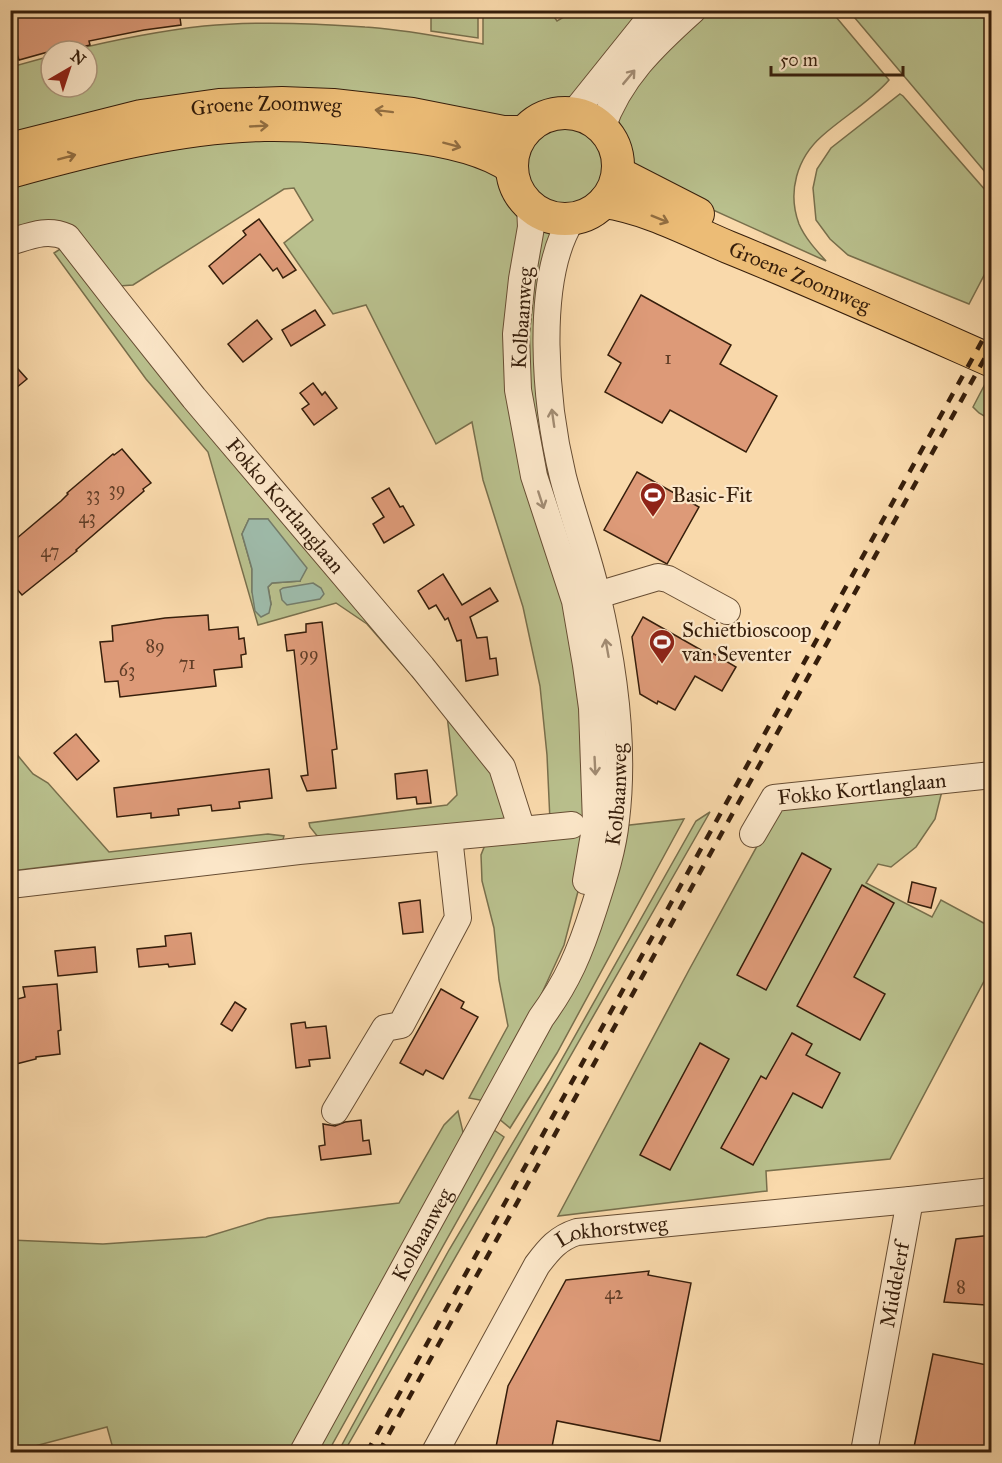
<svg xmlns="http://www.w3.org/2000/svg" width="1002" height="1463" viewBox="0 0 1002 1463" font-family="'IM FELL Great Primer',serif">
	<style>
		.green { fill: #b9c08d; stroke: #786f4c; stroke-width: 1.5; fill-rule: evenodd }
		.water { fill: #9ebaa9; stroke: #747c6a; stroke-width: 1.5 }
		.building { fill: #dd9a78; stroke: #361e0b; stroke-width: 1.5 }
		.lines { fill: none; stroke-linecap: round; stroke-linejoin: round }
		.minor-casing { stroke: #674d33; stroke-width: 28 }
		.major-casing { stroke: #361e0b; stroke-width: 34 }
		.minor { stroke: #fbe6c8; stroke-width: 26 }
		.major { stroke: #ecbc76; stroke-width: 32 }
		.rail { stroke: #361e0b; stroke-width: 4.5; stroke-dasharray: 10 10; stroke-linecap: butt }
		.oneway { stroke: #a28c73 }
		.oneway2 { stroke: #916d40 }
		.labels { text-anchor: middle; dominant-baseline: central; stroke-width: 4.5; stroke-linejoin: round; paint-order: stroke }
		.number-label { font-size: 18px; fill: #603d26 }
		.street-label { font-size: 21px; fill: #361e0b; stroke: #fbe6c8 }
		.poi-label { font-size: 21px; fill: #361e0b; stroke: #fbe6c8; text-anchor: start }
	</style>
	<rect width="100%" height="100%" fill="#f9d9ab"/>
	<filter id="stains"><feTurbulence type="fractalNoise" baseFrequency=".00333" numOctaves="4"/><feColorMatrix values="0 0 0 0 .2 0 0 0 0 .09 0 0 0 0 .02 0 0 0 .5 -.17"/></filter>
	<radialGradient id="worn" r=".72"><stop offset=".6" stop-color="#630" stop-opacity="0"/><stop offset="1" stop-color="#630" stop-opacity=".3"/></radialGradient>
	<g class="green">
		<path d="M431,11h47v27l-47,-7z"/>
		<path d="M483,11h67l7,10 17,-10h73l-76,88 -36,9 -16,11 -508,24v-76l40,-11v31h36v-36h-18c45,-11 90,-20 135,-25 53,-5 108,-3 161,1 39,2 78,11 118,17z"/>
		<path d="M701,11h130l58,69c-18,21 -46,37 -67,56 -25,22 -35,56 -23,88 6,14 17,26 27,37l-177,-80 -18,-18 -4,-18 -10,-17 3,-19 8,-18z"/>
		<path d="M849,11h142v168z"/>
		<path d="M900,94l3,2 83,95 5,11v60l-22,42 -121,-49 -18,-16 -14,-19 -3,-32 4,-19 14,-21z"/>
		<circle cx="566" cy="168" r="40"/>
		<path d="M297,132l138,14 63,29 13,29 9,13 -8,136 59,262 13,76 5,127 -39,3 -3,-66 -7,-69 -17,-79 -40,-127 -11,-58 -36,22 -70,-139 -33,9 -49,-71 29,-23 -19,-32 -10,1 -151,96 -14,1 -48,-58 -60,5v-52l95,-27z"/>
		<path d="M538,230l13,3 -10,50 40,294 -37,-116 -22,-99z"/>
		<path d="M68,244l428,525 16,53 -190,20 -12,-15 -1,-4 138,-18 10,-10 -10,-79 -80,-92 -31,-21 -78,22 -50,-173 -62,-73 -92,-126zM249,519h19l32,62 -28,2 -4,4 3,17 -19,-12v-23l-10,-35z"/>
		<path d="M991,380v40l-12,-7 -6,-6 13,-25z"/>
		<path d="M10,746l23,28 15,9 61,69 159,-18 16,2 -2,7 -6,5 -183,13 -82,10z"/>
		<path d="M943,787l-8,32 -19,28 -25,20 -13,-3 -12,19 66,34 9,-17 50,27v41l-101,191 -124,12 1,20 -209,25 131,-246 90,-164z"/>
		<path d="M710,812l-366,640h-6l111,-202 100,-168 147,-261z"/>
		<path d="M684,819l-127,234 -47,75 -12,-10 123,-292z"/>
		<path d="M588,829l-6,47 -18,69 -33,72 -46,84 -16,-3 39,-72 -9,-46 -5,-52 -12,-47 -1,-26 6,-15z"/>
		<path d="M458,1111l5,21v11l-173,309h-176l-7,-25 -76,20 1,5h-21v-212l92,4 103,-7 62,-19 131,-15 45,-78z"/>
		<path d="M491,1128l13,9 -176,315h-15z"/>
	</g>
	<g class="water">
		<path d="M249,519h19l39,49 -7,13 -28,2 -4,4 3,17 -2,9 -8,4 -6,-6 -3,-19v-23l-10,-35z"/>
		<path d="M313,583l8,5 3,6 -4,5 -33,6 -5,-5 -2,-10 3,-2z"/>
	</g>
	<g class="building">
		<path d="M10,10h169l2,15 -37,5 -55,11 1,4 -16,4 -1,-4 -54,15 -9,-27z"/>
		<path d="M259,219l37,51 -13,8 -6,-10 -4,3 -13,-17 -37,30 -14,-18 37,-31 -3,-4z"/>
		<path d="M641,295l90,50 -11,19 57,32 -31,56 -76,-42 -8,13 -57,-31 16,-29 -13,-8z"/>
		<path d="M315,310l10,15 -34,21 -9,-16z"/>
		<path d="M257,320l15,19 -29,23 -15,-18z"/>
		<path d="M10,360l17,19 -17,14z"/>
		<path d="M313,383l9,12 3,-3 12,16 -23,17 -12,-16 7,-5 -9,-11z"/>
		<path d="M122,449l29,34 -8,6 1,2 -68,59 1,1 -55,44 -12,-14v-37l51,-43 7,-7 -1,-1 46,-39 1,1z"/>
		<path d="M637,472l62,35 -32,57 -63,-34z"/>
		<path d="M389,488l11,19 3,-1 11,19 -30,18 -11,-19 11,-7 -12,-19z"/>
		<path d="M443,574l19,31 28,-17 8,13 -28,16 7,21 10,-1 3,22 6,-1 2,17 -32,6 -5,-41 -4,1 -9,-23 -3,2 -9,-15 -7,4 -11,-18z"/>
		<path d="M208,615l1,15 29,-3 1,12 5,-1 2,16 -5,1 1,12 -28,3 2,16 -96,11 -2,-16 -13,1 -5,-40 13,-1 -1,-15 53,-8z"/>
		<path d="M643,617l58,33 13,4 22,13 -14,24 -27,-15 -20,34 -17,-9 -1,3 -17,-10 -8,-57z"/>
		<path d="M322,622l15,127 -5,1 4,38 -29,3 -6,-15 7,-1 -14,-125 -7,1 -2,-16 21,-3v-8z"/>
		<path d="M76,734l23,27 -22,19 -23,-27z"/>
		<path d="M269,769l3,29 -33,4 1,6 -8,1 -20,2 -1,-6 -33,4 1,6 -28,3v-5l-34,4 -3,-29z"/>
		<path d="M427,770l4,33 -14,1 -1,-7 -19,2 -2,-25z"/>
		<path d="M802,853l29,16 -65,121 -29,-15z"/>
		<path d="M912,882l24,6 -5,20 -23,-6z"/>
		<path d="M862,885l32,18 -40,74 31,17 -25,46 -63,-34z"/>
		<path d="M420,900l3,32 -20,2 -4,-31z"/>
		<path d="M191,933l4,31 -26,3 -1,-3 -29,3 -2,-18 29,-3 -1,-10z"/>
		<path d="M95,947l2,25 -39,4 -3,-25z"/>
		<path d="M57,984l4,46 -3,1 2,23 -24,3v2l-20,5 -6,-23v-40l15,-4 -2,-10z"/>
		<path d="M441,989l23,13 -3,6 17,9 -35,62 -17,-9 -3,5 -23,-12z"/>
		<path d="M235,1002l11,7 -14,22 -11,-7z"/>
		<path d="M305,1022l1,6 20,-2 4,32 -21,2 1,6 -14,2 -5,-44z"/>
		<path d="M792,1033l20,11 -6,11 34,18 -18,35 -29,-15 -40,72 -32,-17 40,-72 5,3z"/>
		<path d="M700,1043l29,16 -59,111 -30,-15z"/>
		<path d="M361,1120l2,21 6,-1 2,14 -50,6 -2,-14 6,-1 -2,-21 12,2 10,-4z"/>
		<path d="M992,1235v50l-6,20 -42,-3 12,-63z"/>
		<path d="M649,1271l-1,4 43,8 -31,158 -103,-20 -6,31h-56l13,-66 58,-106z"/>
		<path d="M933,1354l59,12v86h-79z"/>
	</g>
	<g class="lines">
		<g class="minor-casing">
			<g id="minor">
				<path d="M573,114l73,-91 14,-13"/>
				<path d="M602,128c17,-50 52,-83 91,-118"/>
				<path d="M530,206l1,21 -9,52 -6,55 2,56 16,86 41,125 11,64 6,43 4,115 -10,58"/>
				<path id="s1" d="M10,242c20,-6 37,-14 57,-5l49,63 78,98 228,269 80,100 20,63 50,-5"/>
				<path d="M581,600l77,-23 10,2 59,32"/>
				<path id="s2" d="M753,834l21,-36 218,-23"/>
				<path d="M10,885l289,-34 223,-21"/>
				<path d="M335,1111l50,-83 16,-3 57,-107 -9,-81"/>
				<path id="s3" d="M303,1452l238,-434c27,-37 39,-66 53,-110 9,-28 19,-58 22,-88 9,-74 -2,-153 -19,-225 -9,-40 -24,-79 -34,-118 -17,-70 -30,-196 9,-258"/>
				<path id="s4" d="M435,1452l102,-187c12,-16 21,-27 40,-33l333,-32"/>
				<path id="s5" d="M864,1452l46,-252 82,-9"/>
			</g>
		</g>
		<g class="major-casing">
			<g id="major">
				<circle cx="565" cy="166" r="53"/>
				<path id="s6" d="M10,149l131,-33 78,-11 63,-2 51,2 79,9 91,18h21"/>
				<path d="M10,172c84,-23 168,-45 254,-47 46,-1 91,4 136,10 35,4 83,12 112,33"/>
				<path d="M618,173l80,41"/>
				<path id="s7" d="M604,202c43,6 84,28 124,45 89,36 176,75 264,114"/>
			</g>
		</g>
		<use href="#minor" class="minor"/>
		<use href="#major" class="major"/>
		<g class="rail">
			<path d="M367,1452l625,-1129"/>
			<path d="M379,1452l613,-1107"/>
		</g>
	</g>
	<defs><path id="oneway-shaft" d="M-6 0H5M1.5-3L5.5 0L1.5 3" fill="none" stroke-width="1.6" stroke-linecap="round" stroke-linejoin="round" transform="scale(1.5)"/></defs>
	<g class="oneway">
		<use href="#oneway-shaft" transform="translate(629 77) rotate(-50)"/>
		<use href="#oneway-shaft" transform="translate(553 418) rotate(-98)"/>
		<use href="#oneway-shaft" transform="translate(541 500) rotate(72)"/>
		<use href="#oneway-shaft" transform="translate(607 648) rotate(-100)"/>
		<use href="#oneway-shaft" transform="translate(595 766) rotate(87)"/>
	</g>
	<g class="oneway2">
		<use href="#oneway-shaft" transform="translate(384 111) rotate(-173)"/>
		<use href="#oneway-shaft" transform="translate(259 126) rotate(-3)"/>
		<use href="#oneway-shaft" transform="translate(452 145) rotate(15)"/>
		<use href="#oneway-shaft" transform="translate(67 157) rotate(-15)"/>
		<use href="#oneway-shaft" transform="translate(660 219) rotate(22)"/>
	</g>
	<defs>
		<g id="stadium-pin" transform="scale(1.35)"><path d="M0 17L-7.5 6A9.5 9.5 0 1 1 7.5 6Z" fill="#8f2418" stroke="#fbe6c8"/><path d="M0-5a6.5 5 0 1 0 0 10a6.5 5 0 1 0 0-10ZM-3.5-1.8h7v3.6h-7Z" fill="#fff"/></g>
	</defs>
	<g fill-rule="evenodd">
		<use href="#stadium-pin" x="653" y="495"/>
		<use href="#stadium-pin" x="662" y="642"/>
	</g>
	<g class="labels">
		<g class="number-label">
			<text x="668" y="358">1</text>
			<text x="117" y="489">39</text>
			<text x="93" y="494">33</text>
			<text x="87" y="517">43</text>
			<text x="50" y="551">47</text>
			<text x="155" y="646">89</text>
			<text x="309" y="654">99</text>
			<text x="187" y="663">71</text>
			<text x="127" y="670">63</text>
			<text x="961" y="1287">8</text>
			<text x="614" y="1293">42</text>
		</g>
		<g class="street-label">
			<text stroke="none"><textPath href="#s6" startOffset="261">Groene Zoomweg</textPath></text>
			<text stroke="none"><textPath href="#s7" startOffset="210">Groene Zoomweg</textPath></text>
			<text transform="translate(522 318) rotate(-86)">Kolbaanweg</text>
			<text stroke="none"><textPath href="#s1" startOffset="405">Fokko Kortlanglaan</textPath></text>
			<text stroke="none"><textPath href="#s2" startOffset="130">Fokko Kortlanglaan</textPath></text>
			<text stroke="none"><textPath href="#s3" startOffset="734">Kolbaanweg</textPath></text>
			<text stroke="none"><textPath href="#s3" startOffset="248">Kolbaanweg</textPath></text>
			<text stroke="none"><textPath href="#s4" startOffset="300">Lokhorstweg</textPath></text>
			<text stroke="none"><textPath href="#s5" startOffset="170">Middelerf</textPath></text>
		</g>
		<g class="poi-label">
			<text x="672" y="495">Basic-Fit</text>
			<text x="682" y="630">Schietbioscoop<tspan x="682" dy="24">van Seventer</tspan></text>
		</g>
	</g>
	<rect width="1002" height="1463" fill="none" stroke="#f9d9ab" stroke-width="36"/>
	<rect x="12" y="12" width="978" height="1439" fill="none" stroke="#361e0b" stroke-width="3"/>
	<rect x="18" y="18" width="966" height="1427" fill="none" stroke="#361e0b" stroke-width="1.5"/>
	<g transform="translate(69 69) rotate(39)"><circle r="28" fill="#fbe6c8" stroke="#ac967c" stroke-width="1.5"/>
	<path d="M0-4.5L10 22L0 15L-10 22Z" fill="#8f2418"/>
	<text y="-9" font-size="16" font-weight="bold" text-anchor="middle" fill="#361e0b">N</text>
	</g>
	<path d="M771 66v9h132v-9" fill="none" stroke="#361e0b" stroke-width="3"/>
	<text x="780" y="66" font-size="18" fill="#361e0b" stroke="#fbe6c8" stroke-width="4.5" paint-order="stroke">50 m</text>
	<rect width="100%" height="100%" filter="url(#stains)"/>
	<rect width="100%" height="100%" fill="url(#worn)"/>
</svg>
